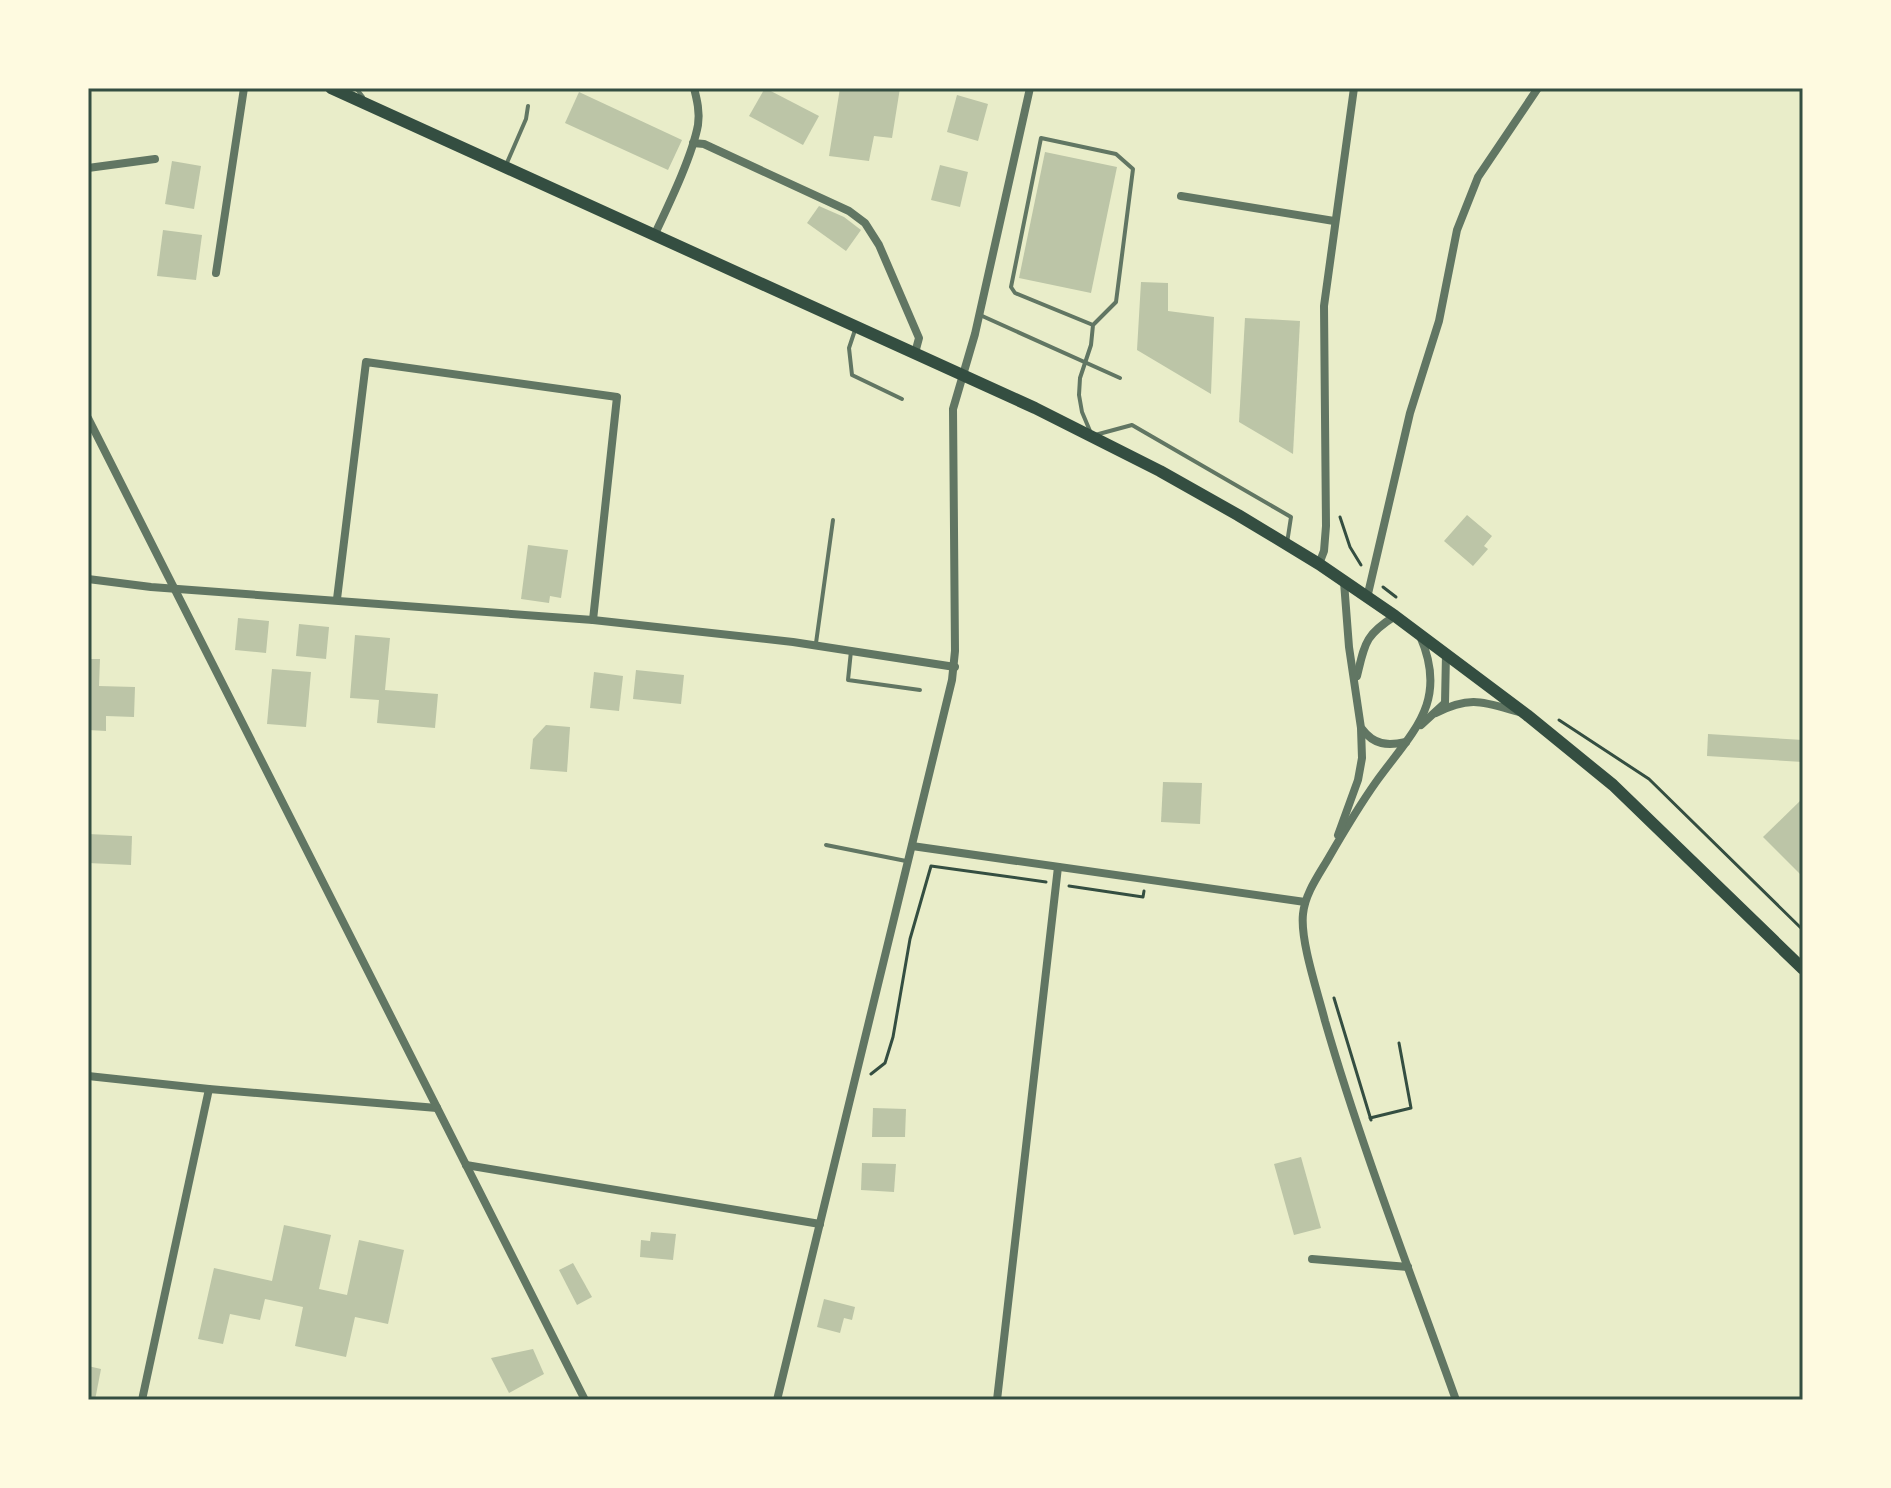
<svg xmlns="http://www.w3.org/2000/svg" width="1891" height="1488" viewBox="0 0 1891 1488" font-family="'Alegreya Sans',sans-serif">
	<style>
		.building { fill: #bcc5a7 }
		.lines { fill: none; stroke-linecap: round; stroke-linejoin: round }
		.path { stroke: #344e41; stroke-width: 3 }
		.service { stroke: #617663; stroke-width: 4 }
		.minor { stroke: #617663; stroke-width: 8 }
		.primary { stroke: #344e41; stroke-width: 12 }
		.neatline { fill: none; stroke: #344e41; stroke-width: 3 }
	</style>
	<rect width="100%" height="100%" fill="#e9edc9"/>
	<g class="building">
		<path d="M765,88l54,28 -16,29 -54,-29z"/>
		<path d="M840,88h60l-8,50 -18,-2 -5,25 -40,-5z"/>
		<path d="M579,92l103,48 -14,30 -103,-47z"/>
		<path d="M957,95l31,9 -10,37 -31,-9z"/>
		<path d="M1045,152l72,15 -26,126 -72,-15z"/>
		<path d="M172,161l29,5 -7,43 -29,-5z"/>
		<path d="M940,165l28,7 -8,35 -29,-7z"/>
		<path d="M819,206l25,11 17,13 -15,21 -39,-28z"/>
		<path d="M163,230l39,5 -6,45 -39,-4z"/>
		<path d="M1141,282l27,1v28l46,6 -3,77 -74,-44z"/>
		<path d="M1245,318l55,3 -7,133 -54,-32z"/>
		<path d="M1467,515l25,21 -8,10 4,3 -15,17 -29,-25z"/>
		<path d="M528,545l40,5 -7,48 -11,-2 -1,7 -28,-4z"/>
		<path d="M238,618l31,3 -3,32 -31,-3z"/>
		<path d="M299,624l30,3 -3,32 -30,-3z"/>
		<path d="M355,635l35,3 -5,52 53,4 -3,34 -58,-5 2,-23 -29,-2z"/>
		<path d="M88,659h12l-1,27 36,1 -1,30 -28,-1v15l-18,-1z"/>
		<path d="M272,669l39,3 -5,55 -39,-3z"/>
		<path d="M636,670l48,5 -3,29 -48,-5z"/>
		<path d="M594,672l29,4 -4,35 -29,-3z"/>
		<path d="M546,725l24,2 -3,45 -37,-3 3,-30z"/>
		<path d="M1708,734l95,6v22l-96,-6z"/>
		<path d="M1163,782l39,1 -2,41 -39,-2z"/>
		<path d="M1801,800l2,3v74l-40,-40z"/>
		<path d="M88,834l44,2 -1,29 -43,-2z"/>
		<path d="M873,1108l33,1 -1,28h-33z"/>
		<path d="M1301,1157l20,71 -27,7 -20,-71z"/>
		<path d="M862,1163l34,1 -2,28 -33,-2z"/>
		<path d="M284,1225l47,10 -12,54 28,6 12,-55 45,10 -16,74 -33,-7 -9,40 -51,-11 8,-39 -38,-8 -5,21 -30,-6 -7,30 -25,-5 16,-71 58,13z"/>
		<path d="M651,1232l25,2 -3,26 -33,-3 1,-17 9,1z"/>
		<path d="M573,1263l19,34 -15,8 -18,-35z"/>
		<path d="M824,1299l31,8 -3,13 -8,-2 -4,15 -23,-6z"/>
		<path d="M533,1349l11,25 -35,19 -18,-35z"/>
		<path d="M88,1366l13,3 -6,31h-7z"/>
	</g>
	<g class="lines">
		<g class="path">
			<path d="M1340,517l10,30 11,18"/>
			<path d="M1383,587l13,10"/>
			<path d="M1559,720l90,59 154,151"/>
			<path d="M1069,886l74,11 1,-6"/>
			<path d="M1334,998l37,122"/>
			<path d="M871,1074l14,-11 8,-26 17,-98 21,-73 115,16"/>
			<path d="M1370,1118l41,-10 -12,-65"/>
		</g>
		<g class="service">
			<path d="M356,88l7,9"/>
			<path d="M506,165l20,-46 2,-13"/>
			<path d="M980,315l140,63"/>
			<path d="M855,330l-6,18 3,27 50,24"/>
			<path d="M1090,431l-8,-19 -3,-17 1,-17 11,-33 2,-20 23,-23 17,-133 -17,-15 -75,-16 -30,149 4,6 78,32"/>
			<path d="M1095,435l37,-10 159,92 -4,26"/>
			<path d="M816,643l17,-123"/>
			<path d="M851,651l-3,29 72,10"/>
			<path d="M826,845l80,16"/>
		</g>
		<g class="minor">
			<path d="M693,143l11,1 145,67 16,12 14,22 40,93 -4,15"/>
			<path d="M88,168l67,-9"/>
			<path d="M1181,196l153,25"/>
			<path d="M654,236c14,-30 38,-79 44,-111 2,-13 -1,-25 -4,-37"/>
			<path d="M216,273l28,-185"/>
			<path d="M88,418l497,982"/>
			<path d="M1319,564l5,-13 2,-25 -2,-220 30,-218"/>
			<path d="M88,579l63,8 442,33 200,22 162,25"/>
			<path d="M1367,598l43,-185 29,-92 18,-91 21,-53 60,-89"/>
			<path d="M337,599l29,-237 251,35 -24,223"/>
			<path d="M1420,636c29,66 -7,95 -44,146 -17,24 -33,51 -48,77 -10,17 -23,35 -25,55 -3,27 15,79 22,107 37,128 86,253 131,379"/>
			<path d="M1357,676c8,-33 8,-41 38,-60"/>
			<path d="M1436,713c34,-18 48,-11 83,-1"/>
			<path d="M1421,725l24,-22 1,-49"/>
			<path d="M1362,729c12,16 25,17 44,13"/>
			<path d="M1338,835l20,-55 4,-22 -1,-30 -12,-81 -5,-65"/>
			<path d="M912,846l393,56"/>
			<path d="M88,1076l121,13 228,19"/>
			<path d="M466,1165l354,59"/>
			<path d="M1312,1259l96,8"/>
			<path d="M142,1400l67,-311"/>
			<path d="M777,1400l175,-720 3,-29 -2,-242 22,-75 55,-246"/>
			<path d="M997,1400l61,-533"/>
		</g>
		<path class="primary" d="M331,88l704,320 125,63 78,44 81,49 76,52 132,99 86,70 190,184"/>
	</g>
	<rect width="1891" height="1488" fill="none" stroke="#fefae0" stroke-width="180"/>
	<rect x="90" y="90" width="1711" height="1308" class="neatline"/>
</svg>
